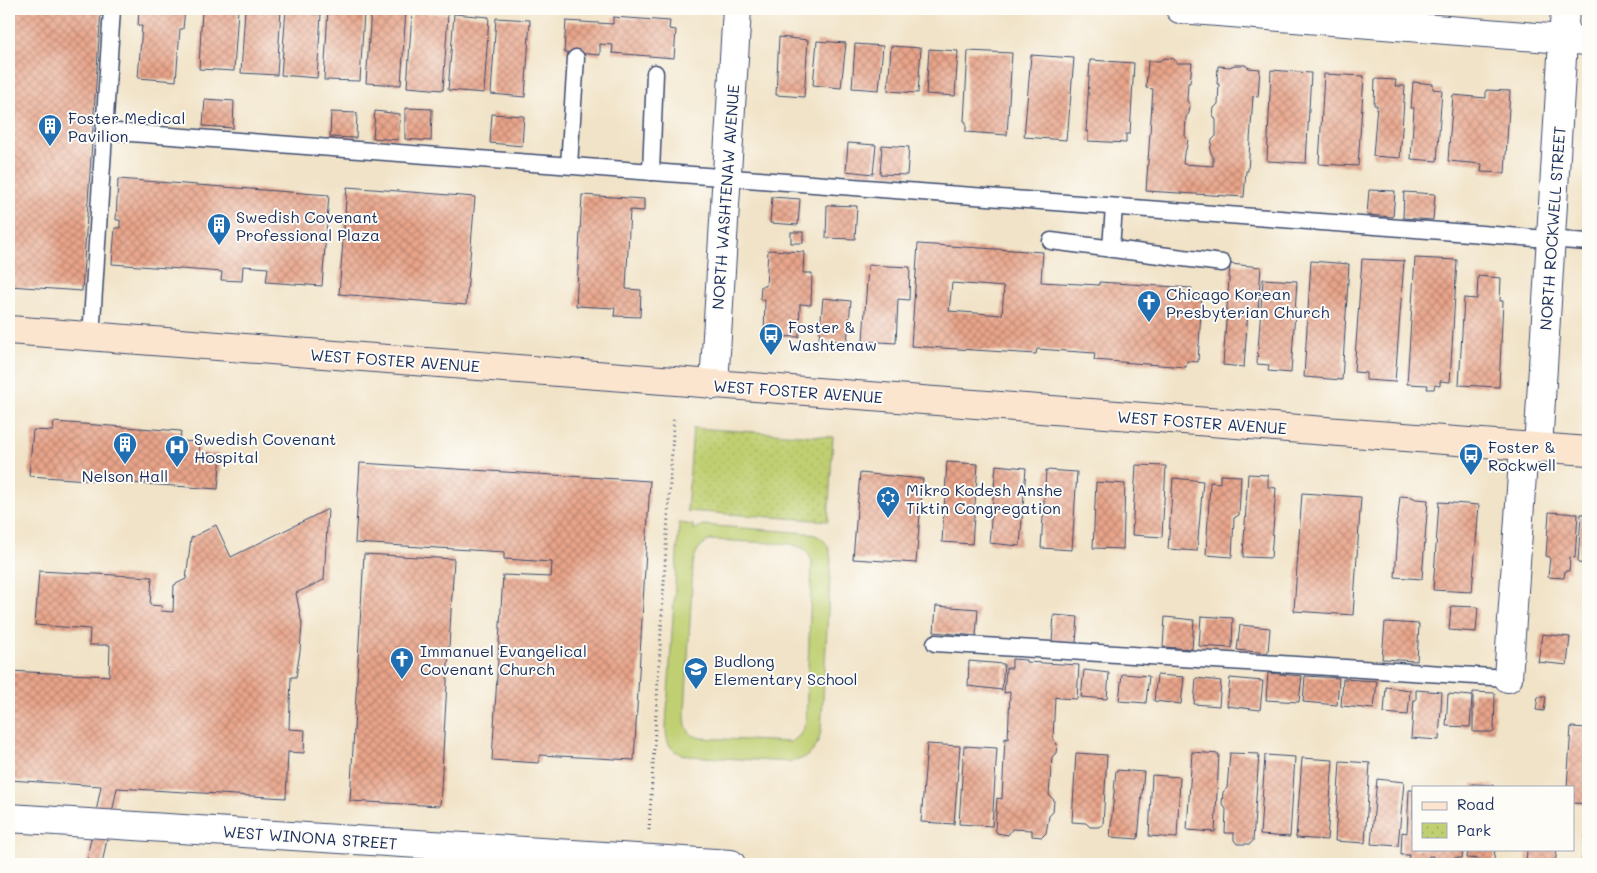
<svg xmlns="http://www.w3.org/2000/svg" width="1597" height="873" viewBox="0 0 1597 873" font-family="Mali,sans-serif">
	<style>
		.green { fill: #c0cf71; stroke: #6e7f68; fill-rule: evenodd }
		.park { fill: url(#park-dots); stroke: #6e7f68 }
		.building { fill: url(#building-cross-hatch); fill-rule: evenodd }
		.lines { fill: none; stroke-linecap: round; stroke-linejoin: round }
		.service-casing { stroke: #3b4a6e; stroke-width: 19 }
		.minor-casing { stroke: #3b4a6e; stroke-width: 30 }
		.secondary-casing { stroke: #3b4a6e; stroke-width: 30 }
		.path { stroke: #3b4a6e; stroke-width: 3; stroke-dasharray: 1 4; stroke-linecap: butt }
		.service { stroke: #fff; stroke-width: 16 }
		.minor { stroke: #fff; stroke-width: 28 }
		.secondary { stroke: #fce5cf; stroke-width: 28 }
		.labels { text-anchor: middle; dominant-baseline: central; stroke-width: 4; stroke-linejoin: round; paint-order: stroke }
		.poi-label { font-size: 16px; fill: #1b2f5e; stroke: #fdfcf7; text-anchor: start }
		.street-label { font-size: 16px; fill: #1b2f5e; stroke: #fdfcf7 }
	</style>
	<defs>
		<pattern id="park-dots" width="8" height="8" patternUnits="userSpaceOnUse" patternTransform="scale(1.25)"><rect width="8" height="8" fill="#c0cf71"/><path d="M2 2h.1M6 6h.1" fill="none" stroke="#a4b264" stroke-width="1.8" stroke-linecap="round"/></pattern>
		<pattern id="building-cross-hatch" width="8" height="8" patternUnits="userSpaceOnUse" patternTransform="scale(1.25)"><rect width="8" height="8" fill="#e9a489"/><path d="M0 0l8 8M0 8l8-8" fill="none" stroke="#bc8673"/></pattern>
	</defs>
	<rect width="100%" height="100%" fill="#fdfcf7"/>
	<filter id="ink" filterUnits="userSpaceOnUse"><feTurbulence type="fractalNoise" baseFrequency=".02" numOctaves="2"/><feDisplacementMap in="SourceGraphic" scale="10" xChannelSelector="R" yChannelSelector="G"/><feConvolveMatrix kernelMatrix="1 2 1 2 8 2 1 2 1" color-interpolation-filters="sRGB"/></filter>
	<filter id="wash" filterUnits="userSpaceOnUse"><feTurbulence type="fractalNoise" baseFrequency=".0096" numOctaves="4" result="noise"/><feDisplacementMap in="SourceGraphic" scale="20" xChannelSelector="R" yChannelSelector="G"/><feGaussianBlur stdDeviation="1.12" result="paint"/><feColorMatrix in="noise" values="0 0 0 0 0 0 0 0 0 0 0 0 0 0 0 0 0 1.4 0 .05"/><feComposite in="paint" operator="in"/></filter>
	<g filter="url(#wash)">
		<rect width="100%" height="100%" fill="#f1e3c7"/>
		<path class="green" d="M679,523l14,2v5l10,-5 105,8c15,3 22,11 23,27l-10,171c-5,21 -11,27 -32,31l-101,-6c-18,-4 -22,-12 -22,-30zM711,540l80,4 14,5 7,11 -6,160c-3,11 -5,17 -16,22l-89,-4c-14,-3 -16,-12 -16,-25l8,-148c2,-13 6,-20 18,-25z"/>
		<path class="park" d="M693,428l140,9 -5,84 -141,-10z"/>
		<g id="blocks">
			<g class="building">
				<path d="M9,9h92l-19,282 -73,-5z"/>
				<path d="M139,9h46l-2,20h-3l-4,52 -38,-3 4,-52h-4z"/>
				<path d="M202,9h36l-4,62 -35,-2z"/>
				<path d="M245,9h36l-4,66 -36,-2z"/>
				<path d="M286,9h27v5h8l-4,64 -36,-3z"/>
				<path d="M328,9l36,2 -4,70 -36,-1z"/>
				<path d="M371,9l35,1 -5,75 -35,-2z"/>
				<path d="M412,12l36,2 -5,76 -36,-3z"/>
				<path d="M454,14l35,3 -5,76 -36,-3z"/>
				<path d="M613,17l57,4 -1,8 7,1 -2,28 -62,-5 1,-8 -13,-1v11l-36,-3 2,-31 47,3z"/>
				<path d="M496,18l34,2 -5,77 -34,-3z"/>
				<path d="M779,37l29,3 -4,57 -28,-2z"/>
				<path d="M817,41l29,2 -5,45 -28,-3z"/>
				<path d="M855,44l28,2 -4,44 -27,-2z"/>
				<path d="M891,46l30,2 -3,45 -30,-2z"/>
				<path d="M929,49l29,2 -3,45 -29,-2z"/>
				<path d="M968,51l44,2 -5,82 -41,-3v-10l-2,-1z"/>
				<path d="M1031,55l43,3 -6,71h-1l-1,11 -42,-3z"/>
				<path d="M1164,58l10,1 3,4h15l-2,20h-2l-1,18 3,4 -1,8 -3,4 -1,19 3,4 -2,10 -2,3 -1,11 30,2v-9l-3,-6 2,-11 4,-4v-16l-3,-5 1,-7 4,-4 1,-20h-2l1,-18 11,1 6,-2h10l4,3 11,1 -2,28 -5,-1 -5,75h-2l-2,26 -98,-6 7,-102 -7,-1 2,-27h11z"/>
				<path d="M1090,60l44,3 -4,71h-4v9l-38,-2v-10l-2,1z"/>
				<path d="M1271,70l40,3 -5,90 -39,-2z"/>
				<path d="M1324,74l40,2 -6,90 -39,-2z"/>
				<path d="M1375,79l21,1 -1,6h10l-5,72 -27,-2 4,-51h-3z"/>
				<path d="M1413,82l20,2v5l9,1 -5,71 -26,-2 3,-51h-3z"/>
				<path d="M1486,90l24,1 -5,82 -24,-1 1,-8 -34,-3 5,-66 33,3z"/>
				<path d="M205,99l29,2 -1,27 -30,-2z"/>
				<path d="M405,108l27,1 -1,32 -26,-2z"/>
				<path d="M375,111l25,3 -2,26 -25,-2z"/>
				<path d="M331,112l26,1 -1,25 -26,-1z"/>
				<path d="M492,114l32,2 -2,30 -32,-3z"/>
				<path d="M848,143l28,2 -3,29 -27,-3z"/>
				<path d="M882,145l27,2 -2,28 -27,-1z"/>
				<path d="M118,179l211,16 -7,91 -56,-4 2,-14 -25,-2 -1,15 -21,-1 1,-8 -110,-8 3,-36h5v-8h-4z"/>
				<path d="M347,187l128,10 -9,108 -127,-11z"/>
				<path d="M1369,190l26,1 -2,26 -26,-2z"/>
				<path d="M1404,192l31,2 -2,26 -30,-2z"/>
				<path d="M582,195l62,4v12l-14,-1 -4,79 15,1 -1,27 -26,-1 1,-8 -39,-2z"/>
				<path d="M772,197l28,2 -2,26 -28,-2z"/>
				<path d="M827,205l30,1 -2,33 -29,-1z"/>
				<rect x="791" y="232" width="12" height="11"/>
				<path d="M918,244l125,8 -2,30 58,3v-3l93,6 -1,5 11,1 -4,68 -11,-1 -1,6 -92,-7 1,-7 -58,-4 -1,5 -125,-8zM952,283l52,4 -2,28 -53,-4z"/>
				<path d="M768,250l36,2 -1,21h9l-1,32 -11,-1 -1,33 -35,-1 1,-36h-5l1,-14h5z"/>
				<path d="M1415,258l42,2 -7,122 -10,-1v5l-5,-1 -1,4h-7l1,-4 -21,-1z"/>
				<path d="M1362,259l42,2 -9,121 -29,-2v-7l-12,-1z"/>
				<path d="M1311,261l38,3 -7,116 -38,-3z"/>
				<path d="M1230,264l31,3 -3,45 -10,-1 -4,56 -21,-2z"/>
				<path d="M868,265l42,2 -1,33 -11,-1 -2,44 -33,-2z"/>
				<path d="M1478,276l23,2 -1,23h3l-4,86 -40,-2 5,-87 13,1z"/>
				<path d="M1263,279l34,2 -6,92 -23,-2 1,-6 -12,-1z"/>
				<path d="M823,298l28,3 -4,41 -28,-3z"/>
				<path d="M54,422l127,9 -1,10 20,1 -1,11 22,1 -3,35 -189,-13 4,-46 20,1z"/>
				<path d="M947,462l31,2 -6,80 -30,-2z"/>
				<path d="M360,463l290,18 -16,279 -94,-5 -1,8 -47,-3 11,-185 48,2 1,-15 -48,-3v-7l-149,-9z"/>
				<path d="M996,465l30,3 -6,78 -31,-3z"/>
				<path d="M1136,465l30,1 -4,71 -30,-2z"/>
				<path d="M1046,470l31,2 -5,78 -31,-2z"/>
				<path d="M860,473l63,6 -7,84 -63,-4z"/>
				<path d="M1248,474l20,1v12l8,1 -5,70 -28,-1z"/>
				<path d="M1220,475l21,1 -2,39 -5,3 -2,39 -26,-2 4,-73 10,1z"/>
				<path d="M1173,478l30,3 -6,70 -29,-2z"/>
				<path d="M1096,482l29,2 -2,65 -30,-1z"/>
				<path d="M1302,493l59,4 -8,118 -59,-4z"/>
				<path d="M1400,496l12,1 4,2 12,1 -6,79 -27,-2 3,-45 -2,-9 2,-7z"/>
				<path d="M1439,502l40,3 -7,87 -39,-2z"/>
				<path d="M328,509l-4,71 -28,13 6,31 -2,27 -4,26h-5l-2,52 16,1 -1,23 -16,-1 -2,46 -169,-10 -15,76h-16l15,-78 -92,-6v-109l100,5 1,-31h-21l1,-16 -55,-4 4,-54 113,6 -2,28 12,1 -1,5 12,1 1,-27 12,-6 5,-41 25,-13 15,32z"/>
				<path d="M1549,512l29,2 -3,44 -5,-1 -1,14h-4l-1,7 -16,-1 2,-20 -4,-1z"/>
				<path d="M1581,514h7v50l-10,-1z"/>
				<path d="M364,554l90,5 -14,247 -90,-5z"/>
				<path d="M936,606l42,3 -2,27 -42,-4z"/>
				<path d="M1451,606l27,1 -2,25 -27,-2z"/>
				<path d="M1054,615l24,2 -2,26 -24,-1z"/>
				<path d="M1201,616l32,2 -1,30 -33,-2z"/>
				<path d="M1165,617l29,3 -2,29 -29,-2z"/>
				<path d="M1385,622l34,2 -2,37 -35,-2z"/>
				<path d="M1240,625l30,3 -2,25 -31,-3z"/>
				<path d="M1542,634l28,3 -3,28 -29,-3z"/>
				<path d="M1012,659l14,1v2l53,3 -2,34 -17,-1 -5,-1 -2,42 4,5 -1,9 -4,4 -3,38 5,5 -1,12 -4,4 -3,17 -4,4 -10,-1v-6l-20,-1 -4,6 -11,-2 -2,-4 2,-31 5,1 3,-61 3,1 2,-47 -6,1 2,-25h6z"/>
				<path d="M969,661l35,3 -2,26 -34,-4z"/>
				<path d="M1084,670l25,3 -2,26 -26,-2z"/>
				<path d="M1268,673l34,3 -3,26 -33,-2z"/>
				<path d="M1122,674l27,2 -3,27 -27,-2z"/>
				<path d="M1157,675l27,2 -3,27 -27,-3z"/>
				<path d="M1305,676l34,2 -2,27 -34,-3z"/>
				<path d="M1196,678l25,3 -2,25 -25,-2z"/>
				<path d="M1230,678l33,3 -3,29 -33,-4z"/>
				<path d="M1343,679l34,2 -3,28 -33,-3z"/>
				<path d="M1386,687l24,3 -2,25 -24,-2z"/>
				<path d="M1416,690l26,2 -3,48 -28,-2 3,-38h2z"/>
				<path d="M1473,692l22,1 -1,39h-21z"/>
				<path d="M1448,694l24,2 -2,31 -24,-1z"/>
				<path d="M1538,697h8l-2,14 -8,-1z"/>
				<path d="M1571,727l17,1v76l-15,-1v-16h-6z"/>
				<path d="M927,744l33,2 -6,78 -33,-2z"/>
				<path d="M964,746l33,2 -5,78 -33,-2z"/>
				<path d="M1192,752l27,2 -4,78 -28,-2z"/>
				<path d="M1076,753l31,2 -4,70 -5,2h-8l-4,-4 -14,-1z"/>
				<path d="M1230,753l29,1 -6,87 -3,3h-13l-3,-4v-7h-9l1,-24 -4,-5 1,-12 4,-4z"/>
				<path d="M1265,755l30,2 -5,80 -30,-2z"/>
				<path d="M1302,758l31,2 -6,80 -31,-2z"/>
				<path d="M1340,761l30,2 -5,80 -30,-2z"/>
				<path d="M1116,770l28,2 -6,67 -28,-2z"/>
				<path d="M1152,775l28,2 -3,61 -28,-2z"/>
				<path d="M1377,779l27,3 -6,64 -27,-2z"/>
				<path d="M1472,784l21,1v2h-21z"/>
				<path d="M1409,790h4v59h50l-1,9h-9v6h-20v-8h-4v8h-21l1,-9h-8l1,-23 5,1z"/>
				<path d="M1587,824h1v40h-7z"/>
				<path d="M1468,849h27l-1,11 -4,4 -7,-1 -4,-4 -12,-1z"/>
				<path d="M1527,849h30l-2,15h-29z"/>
			</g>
		</g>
	</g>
	<g filter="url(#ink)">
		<use href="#blocks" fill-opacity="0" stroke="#3b4a6e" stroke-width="1"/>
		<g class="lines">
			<g class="service-casing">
				<g id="service">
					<path d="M104,131l1484,111"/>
					<path d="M569,165l7,-107"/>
					<path d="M651,172l4,-99"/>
					<path d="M1051,241l171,22"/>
					<path d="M1111,248l3,-41"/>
					<path d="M91,337l21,-328"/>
					<path d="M935,643l573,35"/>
				</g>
			</g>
			<g class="minor-casing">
				<g id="minor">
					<path d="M1180,9l408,32"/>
					<path d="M714,385l23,-376"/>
					<path d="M1538,448l27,-439"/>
					<path d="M1508,678l16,-232"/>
					<path d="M9,818l722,46"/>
				</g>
			</g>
			<g class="secondary-casing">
				<path id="secondary" d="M9,330l1579,121"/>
			</g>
			<path class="path" d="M649,830l25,-413"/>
			<use href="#service" class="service"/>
			<use href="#minor" class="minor"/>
			<use href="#secondary" class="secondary"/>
		</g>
	</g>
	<defs>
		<g id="building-pin" transform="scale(1.25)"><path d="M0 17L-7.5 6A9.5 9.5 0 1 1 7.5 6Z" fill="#1f6fb2" stroke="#fdfcf7"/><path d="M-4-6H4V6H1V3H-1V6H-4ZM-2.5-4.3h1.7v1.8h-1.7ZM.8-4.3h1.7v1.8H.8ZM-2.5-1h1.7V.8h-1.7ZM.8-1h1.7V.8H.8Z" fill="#fff"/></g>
		<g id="church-pin" transform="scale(1.25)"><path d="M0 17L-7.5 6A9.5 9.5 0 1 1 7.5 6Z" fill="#1f6fb2" stroke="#fdfcf7"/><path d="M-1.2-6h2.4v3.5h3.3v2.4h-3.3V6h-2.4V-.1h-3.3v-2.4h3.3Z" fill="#fff"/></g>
		<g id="bus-pin" transform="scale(1.25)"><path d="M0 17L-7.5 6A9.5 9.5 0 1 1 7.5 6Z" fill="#1f6fb2" stroke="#fdfcf7"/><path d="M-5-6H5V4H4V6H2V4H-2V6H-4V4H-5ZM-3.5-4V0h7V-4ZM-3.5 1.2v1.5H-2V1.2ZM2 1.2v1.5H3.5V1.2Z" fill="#fff"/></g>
		<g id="hospital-pin" transform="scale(1.25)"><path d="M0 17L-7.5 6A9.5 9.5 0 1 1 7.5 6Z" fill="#1f6fb2" stroke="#fdfcf7"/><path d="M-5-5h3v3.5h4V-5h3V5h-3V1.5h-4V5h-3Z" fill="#fff"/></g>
		<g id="synagogue-pin" transform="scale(1.25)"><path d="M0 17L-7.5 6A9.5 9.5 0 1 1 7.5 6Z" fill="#1f6fb2" stroke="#fdfcf7"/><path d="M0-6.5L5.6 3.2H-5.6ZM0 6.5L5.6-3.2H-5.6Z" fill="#fff"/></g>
		<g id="school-pin" transform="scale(1.25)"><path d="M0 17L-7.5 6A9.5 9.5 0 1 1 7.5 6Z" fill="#1f6fb2" stroke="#fdfcf7"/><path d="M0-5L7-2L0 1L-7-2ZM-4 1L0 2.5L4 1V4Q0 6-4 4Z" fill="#fff"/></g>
	</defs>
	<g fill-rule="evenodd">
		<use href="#building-pin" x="50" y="126"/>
		<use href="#building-pin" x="219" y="225"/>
		<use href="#church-pin" x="1149" y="302"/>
		<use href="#bus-pin" x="771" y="335"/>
		<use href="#building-pin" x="125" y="444"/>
		<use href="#hospital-pin" x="177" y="447"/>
		<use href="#bus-pin" x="1471" y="455"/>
		<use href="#synagogue-pin" x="888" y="498"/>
		<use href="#church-pin" x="402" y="659"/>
		<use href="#school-pin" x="696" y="669"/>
	</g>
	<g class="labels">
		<g class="poi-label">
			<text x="68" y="117">Foster Medical<tspan x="68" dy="18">Pavilion</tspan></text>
			<text x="236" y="216">Swedish Covenant<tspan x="236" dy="18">Professional Plaza</tspan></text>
			<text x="1166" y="293">Chicago Korean<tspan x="1166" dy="18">Presbyterian Church</tspan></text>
			<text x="788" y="326">Foster &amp;<tspan x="788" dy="18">Washtenaw</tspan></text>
			<text x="194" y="438">Swedish Covenant<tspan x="194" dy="18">Hospital</tspan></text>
			<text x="1488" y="446">Foster &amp;<tspan x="1488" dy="18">Rockwell</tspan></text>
			<text x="125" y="475" text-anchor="middle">Nelson Hall</text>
			<text x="906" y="489">Mikro Kodesh Anshe<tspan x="906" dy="18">Tiktin Congregation</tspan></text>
			<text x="420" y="650">Immanuel Evangelical<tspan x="420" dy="18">Covenant Church</tspan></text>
			<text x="714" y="660">Budlong<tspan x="714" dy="18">Elementary School</tspan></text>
		</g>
		<g class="street-label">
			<text transform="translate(725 197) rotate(-86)">NORTH WASHTENAW AVENUE</text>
			<text transform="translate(1552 228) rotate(-86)">NORTH ROCKWELL STREET</text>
			<text transform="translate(395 360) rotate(4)">WEST FOSTER AVENUE</text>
			<text transform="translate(798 391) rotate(4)">WEST FOSTER AVENUE</text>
			<text transform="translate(1202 422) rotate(4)">WEST FOSTER AVENUE</text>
			<text transform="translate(310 837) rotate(4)">WEST WINONA STREET</text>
		</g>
	</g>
	<rect width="1597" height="873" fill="none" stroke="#fdfcf7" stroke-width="30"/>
	<rect x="1412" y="786" width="162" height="65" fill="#fdfcf7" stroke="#a3aaba"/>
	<rect x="1422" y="802" width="25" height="8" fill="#fce5cf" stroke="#a3aaba"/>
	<text x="1457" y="810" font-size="15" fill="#1b2f5e">Road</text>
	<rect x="1422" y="823" width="25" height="15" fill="url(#park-dots)" stroke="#a3aaba"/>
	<text x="1457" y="836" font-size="15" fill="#1b2f5e">Park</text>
</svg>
